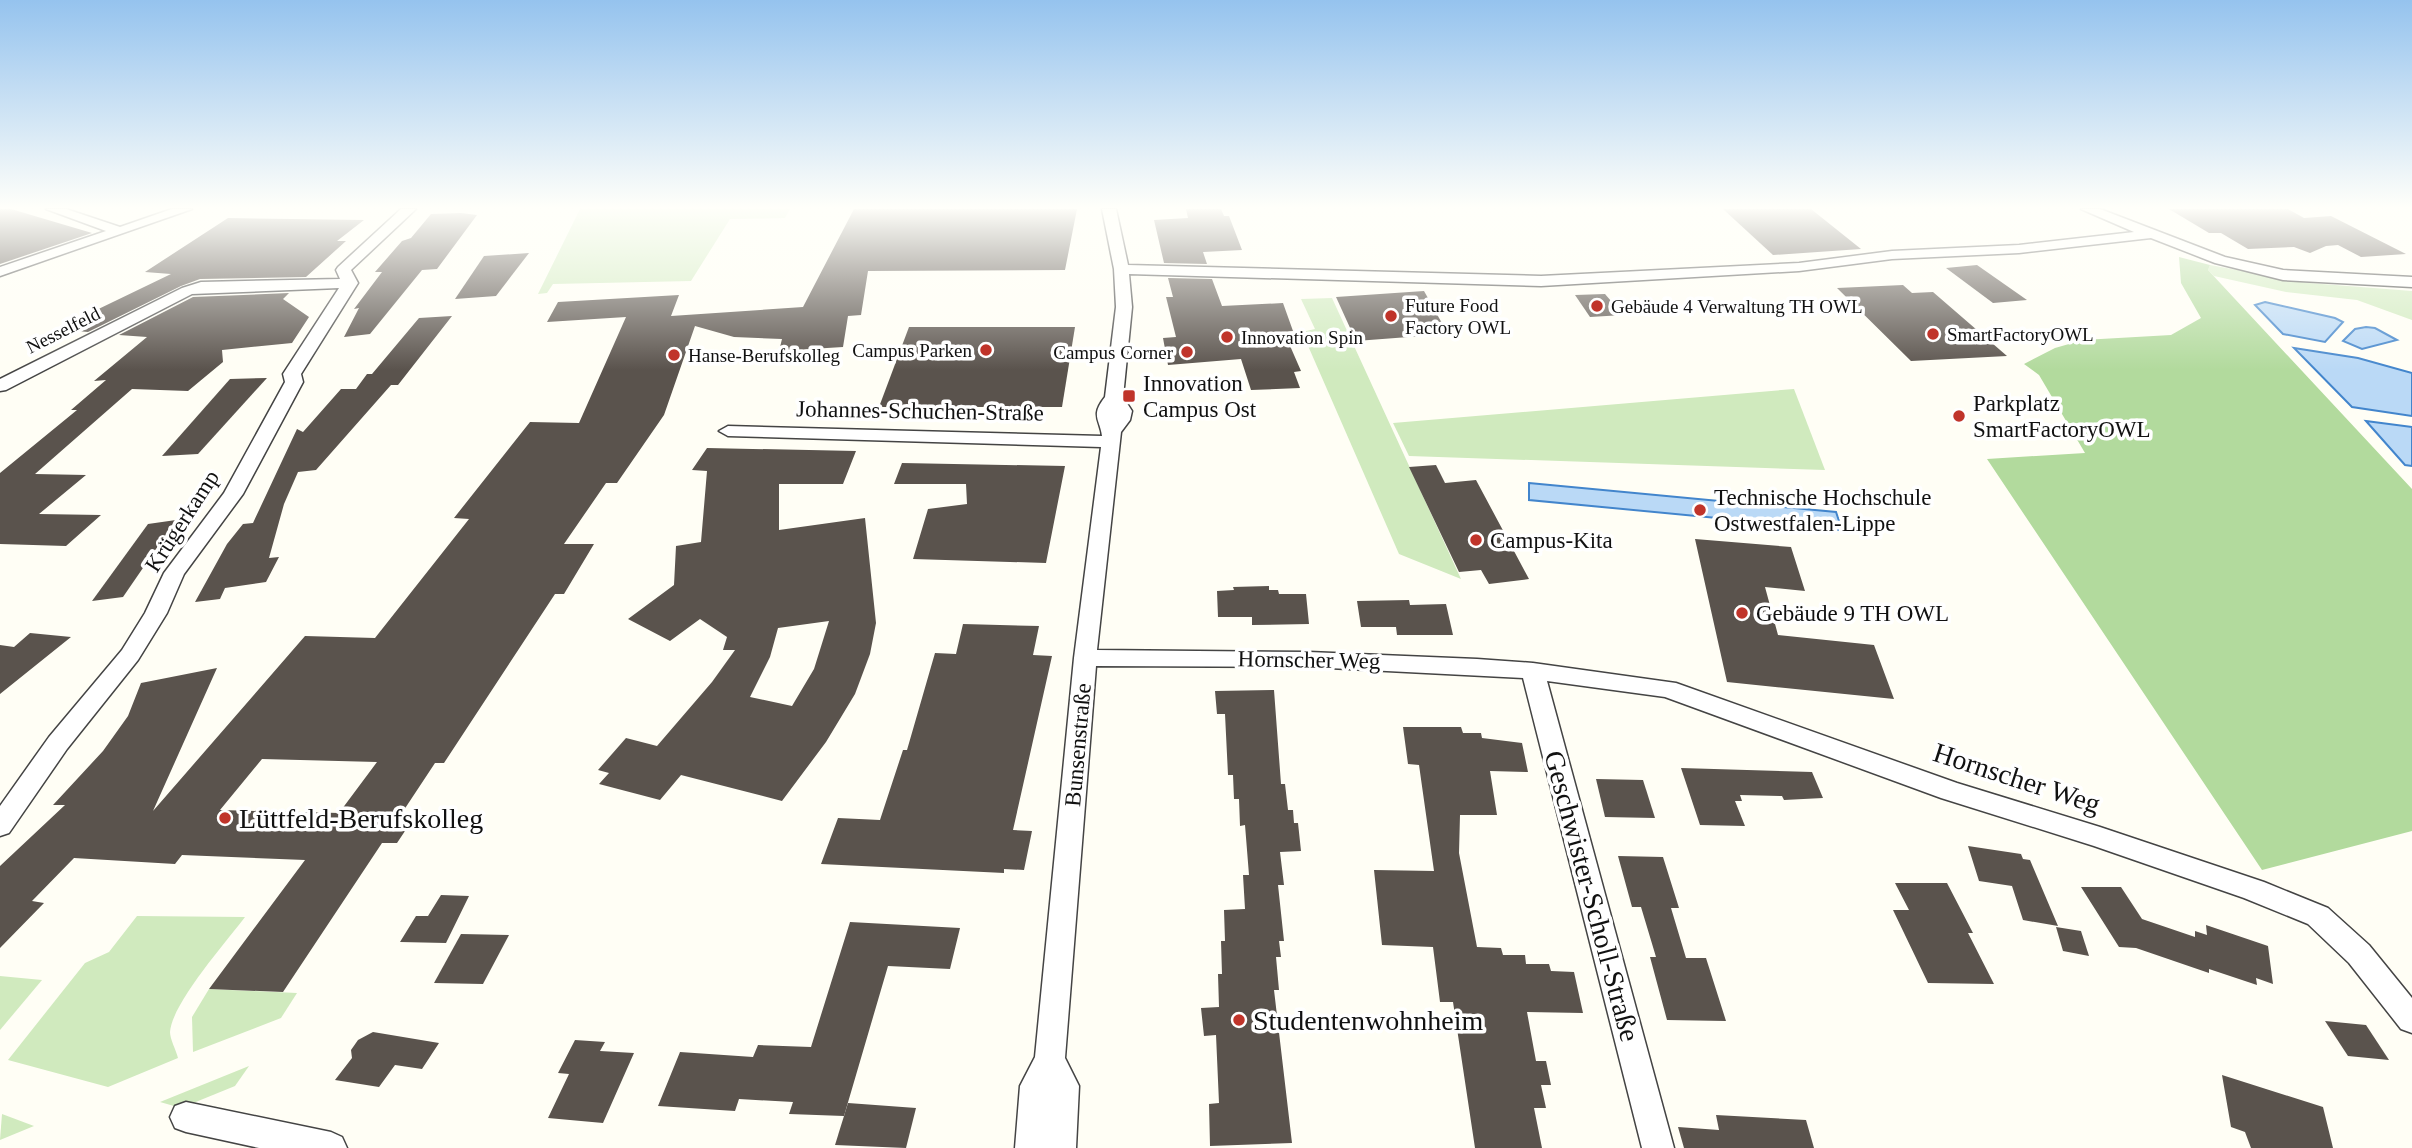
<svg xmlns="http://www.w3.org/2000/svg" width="2412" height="1148" viewBox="0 0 2412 1148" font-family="'Times New Roman',serif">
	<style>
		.green { fill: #d0eabe }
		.forest { fill: #b2da9d }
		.water { fill: #bad9f6; stroke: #4285cc; stroke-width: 2 }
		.building { fill: #5a534d; fill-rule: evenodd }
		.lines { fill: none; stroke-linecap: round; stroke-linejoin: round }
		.street-casing { stroke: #444; stroke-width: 3 }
		.street { fill: #fff; fill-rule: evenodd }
		.poi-dot { fill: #c0342a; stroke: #fff; stroke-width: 2.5 }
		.labels { text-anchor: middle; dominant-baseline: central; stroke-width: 7; stroke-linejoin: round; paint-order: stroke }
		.far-poi-label { font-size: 19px; fill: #111; stroke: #fff; text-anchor: start }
		.far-street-label { font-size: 19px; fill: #111; stroke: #fff }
		.poi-label { font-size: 23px; fill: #111; stroke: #fff; text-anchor: start }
		.street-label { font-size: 23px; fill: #111; stroke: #fff }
		.near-street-label { font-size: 28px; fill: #111; stroke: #fff }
		.near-poi-label { font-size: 28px; fill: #111; stroke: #fff; text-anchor: start }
	</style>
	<rect width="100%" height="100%" fill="#fffef5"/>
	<g class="green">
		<path d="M580,209h210l-5,9 -55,1 -39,62 -138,3 -6,9 -9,1z"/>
		<path d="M2210,265l99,18 103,8v29l-55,-20 -71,-8 -72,-16 -6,-6z"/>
		<path d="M1332,298l129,281 -62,-25 -97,-222 13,-3 -14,-30z"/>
		<path d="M1794,389l31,81 -416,-14 -16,-33z"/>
		<path d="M137,916l108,1c-18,24 -73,86 -75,115 0,7 6,18 8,26l-70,29 -100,-27 77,-97 24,-11z"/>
		<path d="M0,976l42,4 -42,50z"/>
		<path d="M209,989l88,4 -16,25 -88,34 -1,-35z"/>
		<path d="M249,1066l-14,20 -54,22 -21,-6z"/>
		<path d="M2,1114l32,12 -34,14z"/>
	</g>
	<path class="forest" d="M2179,257l31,8 -2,5 204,219v342l-150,39 -275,-411 98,-6 -46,-78 -15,-11 31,-16 28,-8 88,-5 30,-17 -20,-35z"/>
	<g class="water">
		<path d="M2265,302l70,16 8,4 -18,20 -42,-8 -28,-29z"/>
		<path d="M2366,327l9,1 22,12 -35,9 -19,-8 12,-12z"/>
		<path d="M2294,348l64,10 54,15v43l-60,-9z"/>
		<path d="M2366,421l46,6v39l-7,-1z"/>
		<path d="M1529,483l307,29 6,18 -313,-30z"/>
	</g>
	<g class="building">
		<path d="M0,209h11l81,24 -92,31z"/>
		<path d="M854,209h223l-12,61 -197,1 -7,44 -13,1 -5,31 -64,4 3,-12 -48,-2 -39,-11 -31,89 -47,68h-11l-42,61h30l-30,50h-9l-111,169h-9l-39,59h15l-14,21h-15l-99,149 -74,-3 96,-129 -123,-5 -7,9 -101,-6 -42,43 12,2 -44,45v-82l65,-61h-12l50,-54 25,-35 13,-33 76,-15 -64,143 152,-175 70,2 94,-119 -15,-1 76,-96 49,1 47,-106 -79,5 11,-20 121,-7 -8,21 132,-9zM262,759l115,3 -38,51 -119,-3z"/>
		<path d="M1186,209h35l3,7h5l13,34 -39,2 4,12 -43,-1 -10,-43 34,-2z"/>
		<path d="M1723,209h88l50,40 -88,6z"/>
		<path d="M2169,209h119l16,9 27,-2 75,38 -45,3 -23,-12 -12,1 -16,7 -16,-6 -46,2 -27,-16h-12z"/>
		<path d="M461,213l16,2 -40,54 -15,1 -52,64 -26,3 15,-29 -5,1 28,-37h-7l27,-31 9,-3 20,-24z"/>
		<path d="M228,218l136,2 -27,21h9l-40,36 -106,2 -19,7 -93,46 -31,-3 114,-55 -26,-2z"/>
		<path d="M529,253l-33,43 -41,3 29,-43z"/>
		<path d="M1977,265l50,35 -34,3 -47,-35z"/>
		<path d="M1168,278l44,1 10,27 61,-3 10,28 -9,1 17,39 -7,1 6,16 -49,2 -10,-31 -73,6 -5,-27 13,-1 -10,-40h7z"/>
		<path d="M1903,285l9,8 21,-1 74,64 -96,5 -74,-73z"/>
		<path d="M1424,291l24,43 -92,7 -20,-44z"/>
		<path d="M289,293l-6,6 26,18 -17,26 -70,7 1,12 -35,29 -56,-2 -97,85 51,1 -47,39 62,1 -35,31 -66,-2v-71l77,-63h-6l35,-30 -12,1 53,-44 -28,-2 74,-38z"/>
		<path d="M1605,294l18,21 -33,2 -15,-22z"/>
		<path d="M452,316l-54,69h-7l-75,85 -18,2 -14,32 -15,54 10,-1 -13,25 -41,6 -5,11 -25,3 32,-58 16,-20 10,-1 44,-94 6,3 38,-43h15l11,-15h5l47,-56z"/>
		<path d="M909,327h166l-13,80h-183z"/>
		<path d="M267,378l-69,76 -36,2 68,-77z"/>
		<path d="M707,448l149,3 -13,33h-64v46l86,-12 11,105 -6,31 -15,40 -29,48 -44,59 -101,-26 -21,25 -61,-16 10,-11 -11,-3 28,-32 31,8 55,-64 23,-32h-12l4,-13 -27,-18 -30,22 -42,-22 46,-34 2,-39 25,-4 6,-71 -15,-1zM829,621l-15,48 -22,37 -42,-9 20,-40 8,-29z"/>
		<path d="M902,463l163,3 -19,97 -133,-4 15,-50 39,-5 -1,-20h-72z"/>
		<path d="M1436,465l9,18 31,-3 53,99 -40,5 -8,-14 -22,2 -50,-105z"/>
		<path d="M176,520l-53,77 -31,4 56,-77z"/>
		<path d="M1695,539l96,8 14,44 -40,-4 13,48 96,10 20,54 -167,-17z"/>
		<path d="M1269,586v4h9l1,4h27l3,30 -57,1v-8h-34l-1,-26 17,-1 -1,-3z"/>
		<path d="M1409,600l1,5 36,-1 7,31h-56l-1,-8h-35l-4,-26z"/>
		<path d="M963,624l76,2 -6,29 19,1 -39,174 19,1 -8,39 -20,-1v4l-183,-9 17,-46 42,2 23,-70h4l28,-97 21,1z"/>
		<path d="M30,633l41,4 -71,57v-49l14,2z"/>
		<path d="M1274,690l7,94h4l3,26h5l1,13h4l3,28 -21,1 4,33h-6l6,56h-5l2,16h-5l3,33h-5l18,153 -82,3 -1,-42 10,-1 -3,-68 -12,1 -3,-28 18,-1 -1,-33h4l-1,-33h4l-1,-31 21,-1 -2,-34h6l-4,-50 -5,1 -1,-27h-5l-1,-24h-5l-3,-61h-8l-2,-23z"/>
		<path d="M1403,727h58l2,6h18l1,5 40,5 6,29 -38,-1 7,44h-37l-1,38 18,94 24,1 2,7h22l1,9h23l2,7 23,1 9,41 -56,-1 9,49h10l5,24h-10l5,23h-12l8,40h-67l-22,-146h-13l-7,-55 -51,-2 -8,-75 60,1 -15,-106 -11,-1z"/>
		<path d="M1681,768l131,4 11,26 -39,2 -2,-4 -42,-1 2,6h-7l10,25 -45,-1z"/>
		<path d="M1596,779l47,1 12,38 -50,-1z"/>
		<path d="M1968,846l53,8 2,5 7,1 28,66 -35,-6 -11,-34 -33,-5z"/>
		<path d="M1618,856l45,1 16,51h-8l15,50h20l20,63 -59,-1 -17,-63h6l-15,-50h-9z"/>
		<path d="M1895,883h52l26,50h-5l26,51 -66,-1 -35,-73h16z"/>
		<path d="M2081,887h40l21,32 53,18v-6l12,4 -1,-10 62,21 5,38 -17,-6 1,7 -48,-16v4l-73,-25 -17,-1z"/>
		<path d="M441,895l28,1 -23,47 -46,-1 16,-26h12z"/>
		<path d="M850,922l110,6 -10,41 -62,-3 -44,150 -55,-2 4,-12 -54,-3 -4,12 -77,-5 22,-54 73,5 5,-12 53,2z"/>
		<path d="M2056,927l25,4 8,25 -26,-5z"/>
		<path d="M461,934l48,1 -26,49 -49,-1z"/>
		<path d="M2325,1021l41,4 23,35 -41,-4z"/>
		<path d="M373,1032l66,11 -17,26 -27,-4 -16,22 -44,-7 17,-22 -1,-8 7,-10z"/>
		<path d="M575,1040l30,2 -5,9 34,2 -31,70 -55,-5 21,-44 -11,-1z"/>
		<path d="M2222,1075l101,32 10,41h-82l-6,-16 -14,-5z"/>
		<path d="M848,1103l68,5 -10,40 -71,-3z"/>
		<path d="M1716,1115l90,5 8,28h-130l-6,-21 41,3z"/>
	</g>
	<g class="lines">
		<g class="street-casing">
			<g id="street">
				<path d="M46,209h20l54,18 52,-18h20l-192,67v-9l106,-36z"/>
				<path d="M401,209h15l-65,61 7,13 -57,91 2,8 -60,112 -59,80 -17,39 -29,47 -71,89 -58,84 -9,3v-30l49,-69 73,-87 23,-37 19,-40 60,-80 61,-111 -2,-8 56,-86 -147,6 -186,96 -6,1v-12l182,-91 19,-6 139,-3 -4,-9 2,-3z"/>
				<path d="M1102,209h14l12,56 413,11 258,-13 93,-12 127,-6 115,-13 -53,-23h19l125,48 58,13 129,7v10l-129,-7 -68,-17 -64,-25 -132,15 -127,6 -93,12 -258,15 -412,-12 3,33 -9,90 9,14 -2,9 -9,12 -24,218 212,2 168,7 56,4 143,20 281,100 143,44 164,55 64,26 41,37 43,53v35l-11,-4 -52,-66 -41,-39 -64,-26 -150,-52 -153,-48 -276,-101 -118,-16 127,467h-32l-119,-470 -214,-11 -213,-1 -31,392 14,28 -3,62h-61l5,-62 15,-29 39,-399 27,-211 -373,-11 -9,-5 9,-5 374,10c-2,-17 -12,-20 3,-39l11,-90 -2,-38z"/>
				<path d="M186,1102l145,30 11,5 5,11h-88l-73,-16 -11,-4 -5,-11 5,-11z"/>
			</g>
		</g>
		<use href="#street" class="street"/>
	</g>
	<linearGradient id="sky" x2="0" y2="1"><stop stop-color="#95c3ee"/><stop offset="0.56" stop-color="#fffffa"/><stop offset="1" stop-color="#fffffa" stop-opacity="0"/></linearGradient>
	<rect width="2412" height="370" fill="url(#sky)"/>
	<g class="poi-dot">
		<circle cx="1597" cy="306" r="7"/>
		<circle cx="1391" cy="316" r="7"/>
		<circle cx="1933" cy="334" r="7"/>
		<circle cx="1227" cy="337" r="7"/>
		<circle cx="986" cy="350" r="7"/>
		<circle cx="1187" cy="352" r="7"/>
		<circle cx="674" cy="355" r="7"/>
		<rect x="1122" y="389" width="14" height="14" rx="3.5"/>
		<circle cx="1959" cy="416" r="7"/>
		<circle cx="1700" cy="510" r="7"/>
		<circle cx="1476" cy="540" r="7"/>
		<circle cx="1742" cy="613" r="7"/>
		<circle cx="225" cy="818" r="7"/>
		<circle cx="1239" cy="1020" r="7"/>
	</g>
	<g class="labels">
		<g class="far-poi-label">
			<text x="1405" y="305">Future Food<tspan x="1405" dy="22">Factory OWL</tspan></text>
			<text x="1611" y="306">Gebäude 4 Verwaltung TH OWL</text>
			<text x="1947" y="334">SmartFactoryOWL</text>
			<text x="1241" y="337">Innovation Spin</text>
			<text x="972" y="350" text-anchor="end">Campus Parken</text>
			<text x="1173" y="352" text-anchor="end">Campus Corner</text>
			<text x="688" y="355">Hanse-Berufskolleg</text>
		</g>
		<g class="far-street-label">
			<text transform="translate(63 330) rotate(-27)">Nesselfeld</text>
		</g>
		<g class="poi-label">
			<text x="1143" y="383">Innovation<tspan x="1143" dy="26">Campus Ost</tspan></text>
			<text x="1973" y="403">Parkplatz<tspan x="1973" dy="26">SmartFactoryOWL</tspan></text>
			<text x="1714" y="497">Technische Hochschule<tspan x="1714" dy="26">Ostwestfalen-Lippe</tspan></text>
			<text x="1490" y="540">Campus-Kita</text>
			<text x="1756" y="613">Gebäude 9 TH OWL</text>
		</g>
		<g class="street-label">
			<text transform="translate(920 411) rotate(1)">Johannes-Schuchen-Straße</text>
			<text transform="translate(182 521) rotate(-57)">Krügerkamp</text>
			<text transform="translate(1309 660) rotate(1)">Hornscher Weg</text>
			<text transform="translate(1078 745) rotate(-85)">Bunsenstraße</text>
		</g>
		<g class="near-street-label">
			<text transform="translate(2017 778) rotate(18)">Hornscher Weg</text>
			<text transform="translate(1592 896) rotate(75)">Geschwister-Scholl-Straße</text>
		</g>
		<g class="near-poi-label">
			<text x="239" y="818">Lüttfeld-Berufskolleg</text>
			<text x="1253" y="1020">Studentenwohnheim</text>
		</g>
	</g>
</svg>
